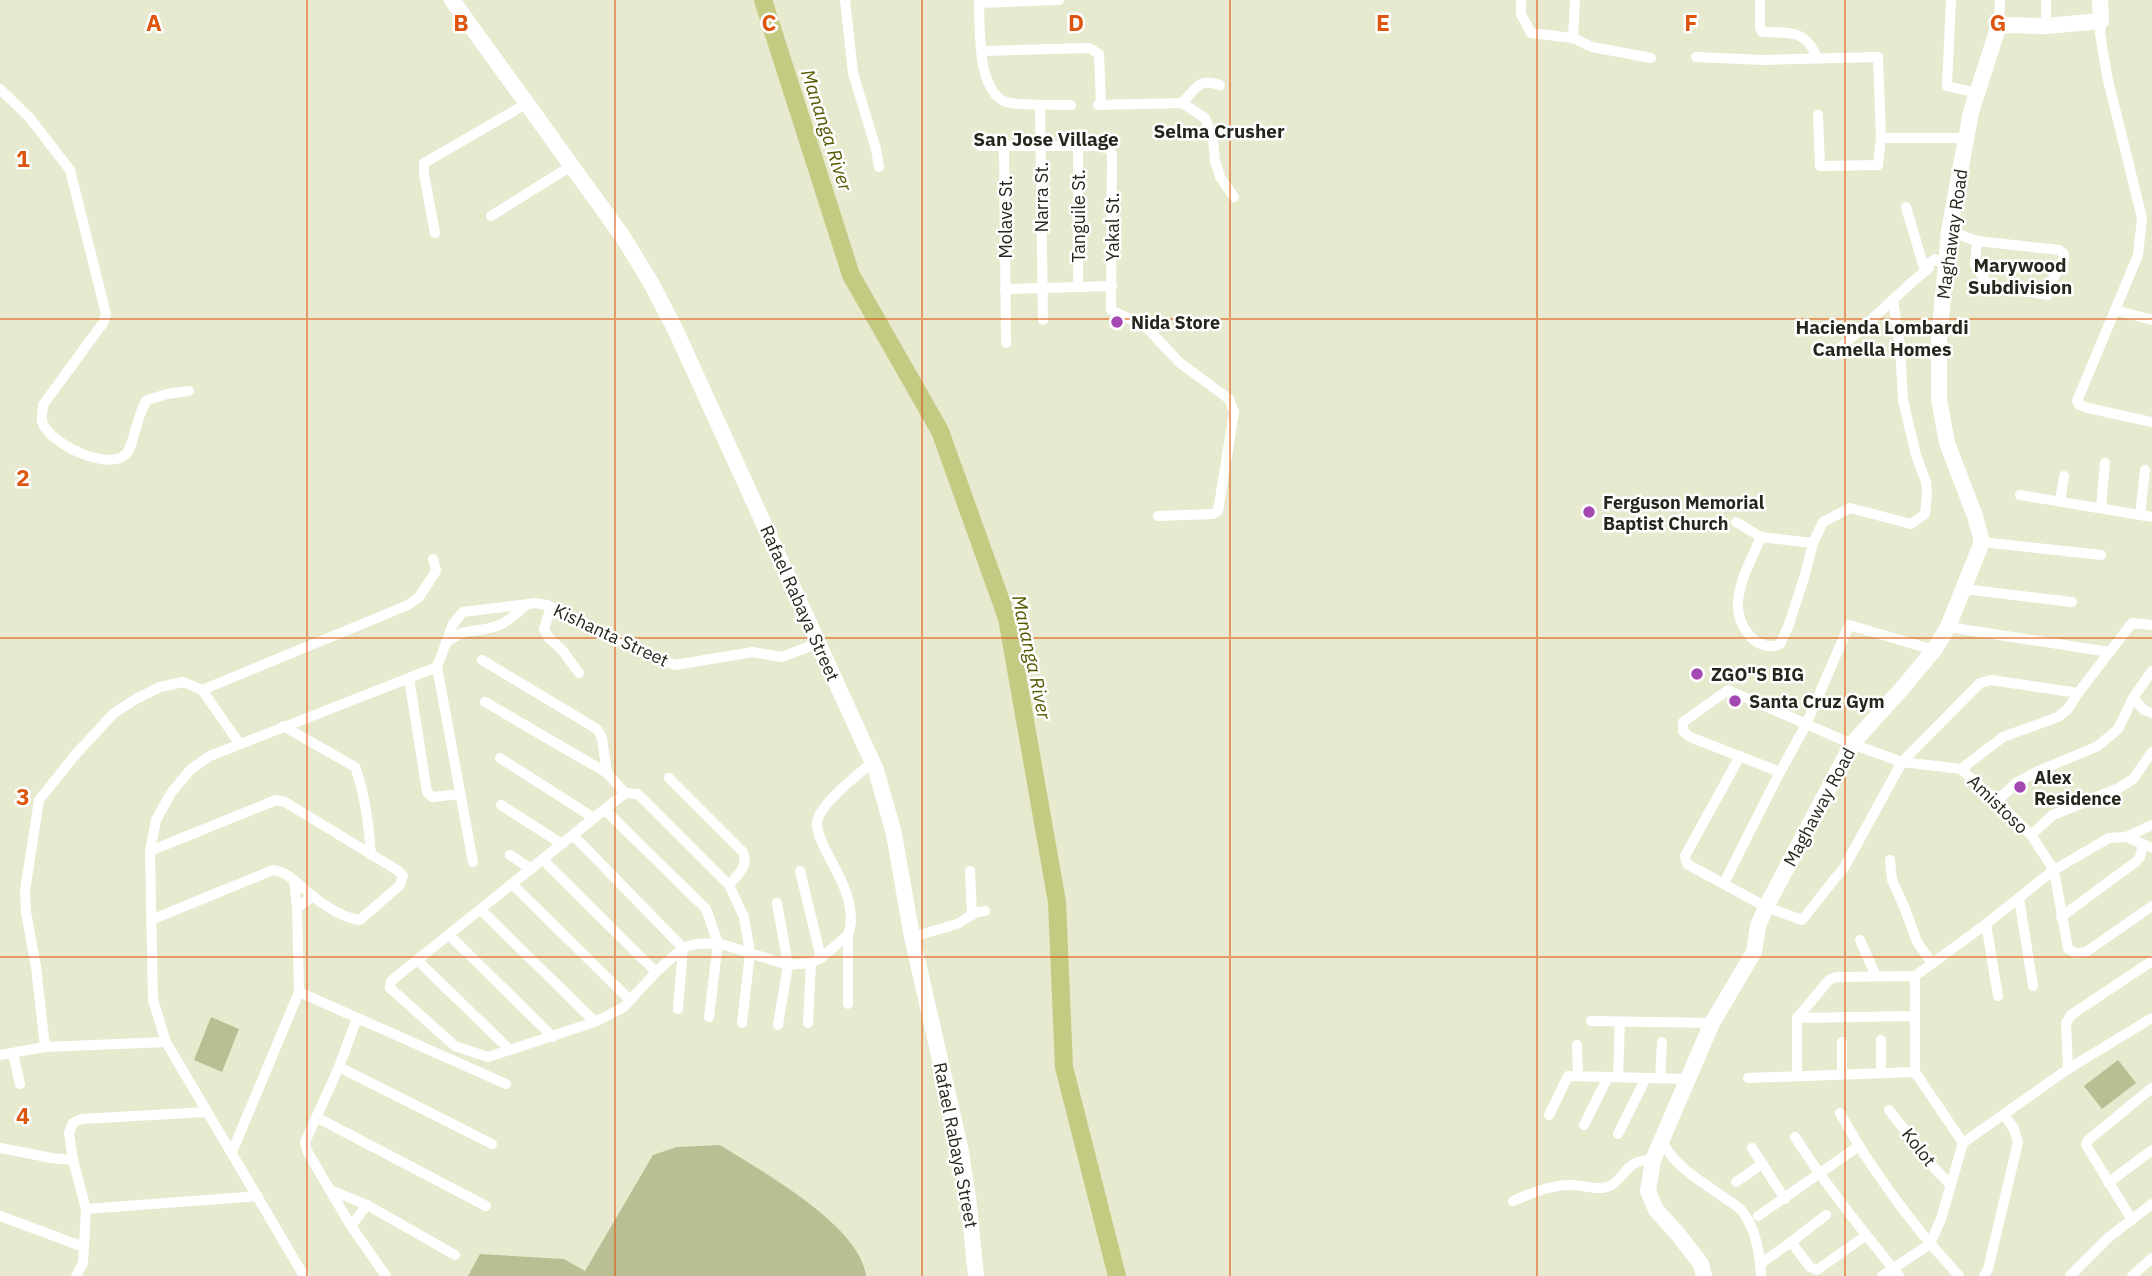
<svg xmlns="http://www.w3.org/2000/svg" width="2152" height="1276" viewBox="0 0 2152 1276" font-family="'IBM Plex Sans',sans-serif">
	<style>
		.green { fill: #babe93 }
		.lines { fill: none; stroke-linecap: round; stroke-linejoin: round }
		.river { stroke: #c4ca82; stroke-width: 18 }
		.street { stroke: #fff; stroke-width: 10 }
		.secondary { stroke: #fff; stroke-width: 16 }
		.grid { fill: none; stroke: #de560d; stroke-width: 2; stroke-opacity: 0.55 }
		.poi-dot { fill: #a448b2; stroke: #fff; stroke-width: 2.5 }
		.labels { text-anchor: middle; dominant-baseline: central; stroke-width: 5; stroke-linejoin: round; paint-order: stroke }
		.street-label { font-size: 18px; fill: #26271c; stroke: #fff }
		.poi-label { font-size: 18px; font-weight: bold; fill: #26271c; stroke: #fff; text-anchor: start }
		.water-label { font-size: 19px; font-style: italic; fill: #565900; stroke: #fff }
		.neighbourhood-label { font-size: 19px; font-weight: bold; fill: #26271c; stroke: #fff }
		.grid-label { font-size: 23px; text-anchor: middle; font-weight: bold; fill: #de560d; stroke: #fff; stroke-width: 5; stroke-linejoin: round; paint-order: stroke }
	</style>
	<rect width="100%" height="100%" fill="#e7eace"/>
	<g class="green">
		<path d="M211,1017l28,12 -17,43 -28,-12z"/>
		<path d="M2118,1060l18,23 -34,26 -18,-23z"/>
		<path d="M720,1145c41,26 140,80 146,131h-398l12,-22 84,5 21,12 68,-116 24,-8z"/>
	</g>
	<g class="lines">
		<path class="river" d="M763,0l88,275 89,156 67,187 50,284 7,165 53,209"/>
		<g class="street">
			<path d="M845,0l8,73 23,76 3,18"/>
			<path d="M979,0c1,27 -3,97 31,103 20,3 41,1 61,2"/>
			<path d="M1521,0v14l10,19 42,5 19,9 59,11"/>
			<path d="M1760,0v28l2,4c27,1 44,-3 55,26"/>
			<path d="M1951,0l-4,86 30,7"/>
			<path d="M2046,0v26"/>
			<path d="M979,3l80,-3"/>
			<path d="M2101,21l-1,12 7,43 35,142 -4,37 -61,146 1,3 10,4 64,14"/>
			<path d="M1999,25l1,-25"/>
			<path d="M1573,38l2,-38"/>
			<path d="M982,51l107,-3 10,6 2,51"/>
			<path d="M1696,57l67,3 115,-3 3,81 -3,27 -58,1 -2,-51"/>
			<path d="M0,89l29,28 41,53 36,144 -3,9 -60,82c0,5 -2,12 -1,16 6,22 64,50 83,34 9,-7 11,-40 22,-55l20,-6 22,-3"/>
			<path d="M1182,103c15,-15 15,-25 38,-18"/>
			<path d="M1040,105l3,215"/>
			<path d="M1098,105l84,-2 23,15 8,21 2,22 5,16 14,20"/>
			<path d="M1881,138h86"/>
			<path d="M1078,144v143"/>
			<path d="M980,146h125l5,3 2,6 -1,155 34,16 35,37 49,36 5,13 -16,99 -5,3 -55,2"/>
			<path d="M1004,146l2,197"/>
			<path d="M1906,207l19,64"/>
			<path d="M491,216l80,-50"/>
			<path d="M1949,231l28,10 82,9 5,4v5l-14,25 -3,11 -59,-10 -13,-21 2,-23"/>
			<path d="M435,233l-11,-59v-11l102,-59"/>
			<path d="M1005,289l107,-3"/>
			<path d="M2115,310l37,10"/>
			<path d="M1833,355l79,-73 17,-14 -1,-4 7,-5 4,3 7,-5"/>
			<path d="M2020,495l132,22"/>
			<path d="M2060,502l4,-26"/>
			<path d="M2101,508l4,-45"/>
			<path d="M2140,515l5,-45"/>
			<path d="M1736,522l25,15 52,6"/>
			<path d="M1761,537c-14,33 -40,73 -7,103 8,6 17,8 26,4l8,-17 17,-52 8,-32 10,-21 27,-14 61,16 14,-10 2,-19 -1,-13 -10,-27 -13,-55 -3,-54 -7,-45"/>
			<path d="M1982,542l119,13"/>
			<path d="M1964,589l108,13"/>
			<path d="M551,607l-7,22 5,9 13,12 17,23"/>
			<path d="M1948,627l161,25"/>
			<path d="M447,642c22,-16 24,-8 47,-15 13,-4 22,-13 32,-22"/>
			<path d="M482,660l115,69 5,9 5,35"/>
			<path d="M409,678l18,114 5,5 28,-3"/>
			<path d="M202,690l206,-85 11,-8 17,-26 -3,-12"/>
			<path d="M2133,698l11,12 8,3"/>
			<path d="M485,702l122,71 18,20"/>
			<path d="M283,726l72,41c10,26 14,59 16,88"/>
			<path d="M1740,756l-55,100 2,8 79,43 36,13 43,-54 57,-104 78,-79 11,-3 87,13"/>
			<path d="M500,758l94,60"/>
			<path d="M1961,769l42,-32 55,-20 10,-8 10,-16 54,-70 20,2"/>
			<path d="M1780,772l-90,-35 -7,-6v-9l45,-32 124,54 50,18 59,7 36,32 34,34 23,35 14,79 8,4 10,-1 66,-46"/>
			<path d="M669,778l74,74c6,14 -5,22 -14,33"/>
			<path d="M1997,801l19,-18 22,-12 60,-25 20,-17 15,-31 19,-27"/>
			<path d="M501,805l61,39"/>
			<path d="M605,810l101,99 12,34 -9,74"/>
			<path d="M573,835l110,113 -5,61"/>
			<path d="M2031,835l22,-20 66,-27 14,-9 19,-27"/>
			<path d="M2126,837l26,11"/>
			<path d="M150,851l126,-51 9,2 112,68 6,6 -3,9 -40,35c-17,-2 -37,-15 -50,-26 -11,-9 -22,-22 -37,-24l-122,50"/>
			<path d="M510,855l21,14"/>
			<path d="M543,860l113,112"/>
			<path d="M1890,860l2,20 13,29 12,33 15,21"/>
			<path d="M473,862l-36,-195 16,-43 10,-12 73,-9 11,2 97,48 31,12 78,-13 29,5 36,-14"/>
			<path d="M800,871l21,87"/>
			<path d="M970,871l2,44"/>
			<path d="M294,880l3,28 16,-12"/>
			<path d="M1724,883l56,-111 26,-47 43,-100 85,25"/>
			<path d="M512,884l118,116"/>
			<path d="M2019,898l14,88"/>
			<path d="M777,903l11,62 -10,60"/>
			<path d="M480,909l115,113"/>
			<path d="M2061,917l76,-56 3,-4 3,-12"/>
			<path d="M1986,924l12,72"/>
			<path d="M449,935l104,102"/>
			<path d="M912,937l45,-13 20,-12 8,-1"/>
			<path d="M1860,940l16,36"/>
			<path d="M417,960l92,89"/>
			<path d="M1915,976v96l48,71"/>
			<path d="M299,992l207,92"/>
			<path d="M848,1004v-69c10,-27 -8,-58 -21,-82 -4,-9 -11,-21 -10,-31 2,-17 42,-49 56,-60"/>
			<path d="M357,1018l-18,49 -34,75 2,9 44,75 35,50"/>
			<path d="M1797,1018l118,-2"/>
			<path d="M1591,1021l121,2"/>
			<path d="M742,1023l8,-70 -6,-36 -15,-32 -91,-91 -13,-1 -234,188 -1,7 65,58 33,11 107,-35 29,-15 32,-35 27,-24 13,-4 22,-1 70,22 23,-2 10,-5 27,-23"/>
			<path d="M808,1023l3,-60"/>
			<path d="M1577,1045l1,31"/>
			<path d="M45,1047l-9,-80 -10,-55 -1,-21 14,-91 36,-45 39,-42 22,-14 24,-12 23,-5 19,8 37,53"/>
			<path d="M13,1054l7,30"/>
			<path d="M0,1055l45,-8 121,-5"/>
			<path d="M339,1067l153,77"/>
			<path d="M2068,1069l-2,-46 5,-8 81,-54"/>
			<path d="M1881,1073v-33"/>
			<path d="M1842,1074v-32"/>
			<path d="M1797,1075v-57l32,-38 7,-3 79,-1 71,-52 68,-54 55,-32 17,-1 26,-12"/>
			<path d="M1618,1077l2,-55"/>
			<path d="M1660,1078l2,-36"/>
			<path d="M1748,1078l167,-6"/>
			<path d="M1889,1110l46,59 15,15"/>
			<path d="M1840,1113c32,58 74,114 119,163"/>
			<path d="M1549,1115l19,-39 121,3"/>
			<path d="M316,1117l170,89"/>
			<path d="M1584,1125l24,-48"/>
			<path d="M1618,1134l28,-56"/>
			<path d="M1795,1137c32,50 68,94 104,139"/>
			<path d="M1662,1141c12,25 37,39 60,55 5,4 13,8 18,13 15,16 20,45 21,67"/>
			<path d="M0,1148l52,10 21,2"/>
			<path d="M1752,1148l33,51"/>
			<path d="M232,1152l67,-160 -2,-84"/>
			<path d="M1736,1182l26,-18"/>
			<path d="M2108,1183l44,-33"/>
			<path d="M331,1190l36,15 88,50"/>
			<path d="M1513,1201c18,-8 38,-16 58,-16 10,0 22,4 32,3 22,-4 20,-30 50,-28"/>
			<path d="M86,1209l172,-13"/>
			<path d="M0,1216l84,31"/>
			<path d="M1758,1216l101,-70"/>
			<path d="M2132,1220l-46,-75 2,-5 64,-52"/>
			<path d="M351,1226l16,-21"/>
			<path d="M1791,1242l35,-27"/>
			<path d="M1760,1264l31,-22 19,25 7,3 48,-34"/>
			<path d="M76,1276l7,-13 3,-54 -13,-49 -4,-27 4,-10 8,-4 125,-7"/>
			<path d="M304,1276l-138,-234 -13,-42 -3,-149 6,-31 15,-27 20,-24 19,-13 227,-89"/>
			<path d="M1882,1276l48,-32 11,-25 22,-76 105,-74 84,-51"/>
			<path d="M1984,1276l4,-7 30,-127 -4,-13 -10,-14"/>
			<path d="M2070,1276l39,-39 43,-33"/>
			<path d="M2132,1276l20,-18"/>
		</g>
		<g class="secondary">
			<path d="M452,0l171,237 28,46 24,46 201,441 18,64 18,103 48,210 8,50 8,79"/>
			<path d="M1704,1276l-3,-12 -24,-31 -21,-23 -8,-19 5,-31 59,-137 42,-71 4,-26 8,-19 86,-163 53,-59 29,-35 14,-23 34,-85 -7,-26 -28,-73 -8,-44v-60l10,-108 22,-119 28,-87 47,1 55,-5 -1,-21"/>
		</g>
	</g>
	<path class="grid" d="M307,0v1276M615,0v1276M922,0v1276M1230,0v1276M1537,0v1276M1845,0v1276M0,319h2152M0,638h2152M0,957h2152"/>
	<g class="poi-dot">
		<circle cx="1117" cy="322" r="7"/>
		<circle cx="1589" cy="512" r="7"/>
		<circle cx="1697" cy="674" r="7"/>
		<circle cx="1735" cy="701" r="7"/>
		<circle cx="2020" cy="787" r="7"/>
	</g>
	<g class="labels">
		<g class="street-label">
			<text transform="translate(1041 197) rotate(-90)">Narra St.</text>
			<text transform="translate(1078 216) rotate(-90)">Tanguile St.</text>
			<text transform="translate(1005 217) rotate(-90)">Molave St.</text>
			<text transform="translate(1112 227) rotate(-90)">Yakal St.</text>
			<text transform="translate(1952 234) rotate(-82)">Maghaway Road</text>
			<text transform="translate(800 603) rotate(66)">Rafael Rabaya Street</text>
			<text transform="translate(611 635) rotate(25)">Kishanta Street</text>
			<text transform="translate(1998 804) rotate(44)">Amistoso</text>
			<text transform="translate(1819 807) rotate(-62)">Maghaway Road</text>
			<text transform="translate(956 1145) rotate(79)">Rafael Rabaya Street</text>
			<text transform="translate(1919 1147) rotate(52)">Kolot</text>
		</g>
		<g class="poi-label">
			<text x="1131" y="322">Nida Store</text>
			<text x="1603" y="502">Ferguson Memorial<tspan x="1603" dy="21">Baptist Church</tspan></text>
			<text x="1711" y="674">ZGO"S BIG</text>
			<text x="1749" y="701">Santa Cruz Gym</text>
			<text x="2034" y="777">Alex<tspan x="2034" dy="21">Residence</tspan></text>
		</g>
		<g class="water-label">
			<text transform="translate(827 130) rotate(72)">Mananga River</text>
			<text transform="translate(1032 657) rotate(78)">Mananga River</text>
		</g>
		<g class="neighbourhood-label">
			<text x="1219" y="131">Selma Crusher</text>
			<text x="1046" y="139">San Jose Village</text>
			<text x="2020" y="265">Marywood<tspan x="2020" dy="22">Subdivision</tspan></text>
			<text x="1882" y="327">Hacienda Lombardi<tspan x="1882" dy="22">Camella Homes</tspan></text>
		</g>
	</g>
	<g class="grid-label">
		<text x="154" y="31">A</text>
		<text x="461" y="31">B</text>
		<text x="769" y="31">C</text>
		<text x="1076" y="31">D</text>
		<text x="1383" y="31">E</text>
		<text x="1691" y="31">F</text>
		<text x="1998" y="31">G</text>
		<text x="23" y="167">1</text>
		<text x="23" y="486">2</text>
		<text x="23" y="805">3</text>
		<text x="23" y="1124">4</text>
	</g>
</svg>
